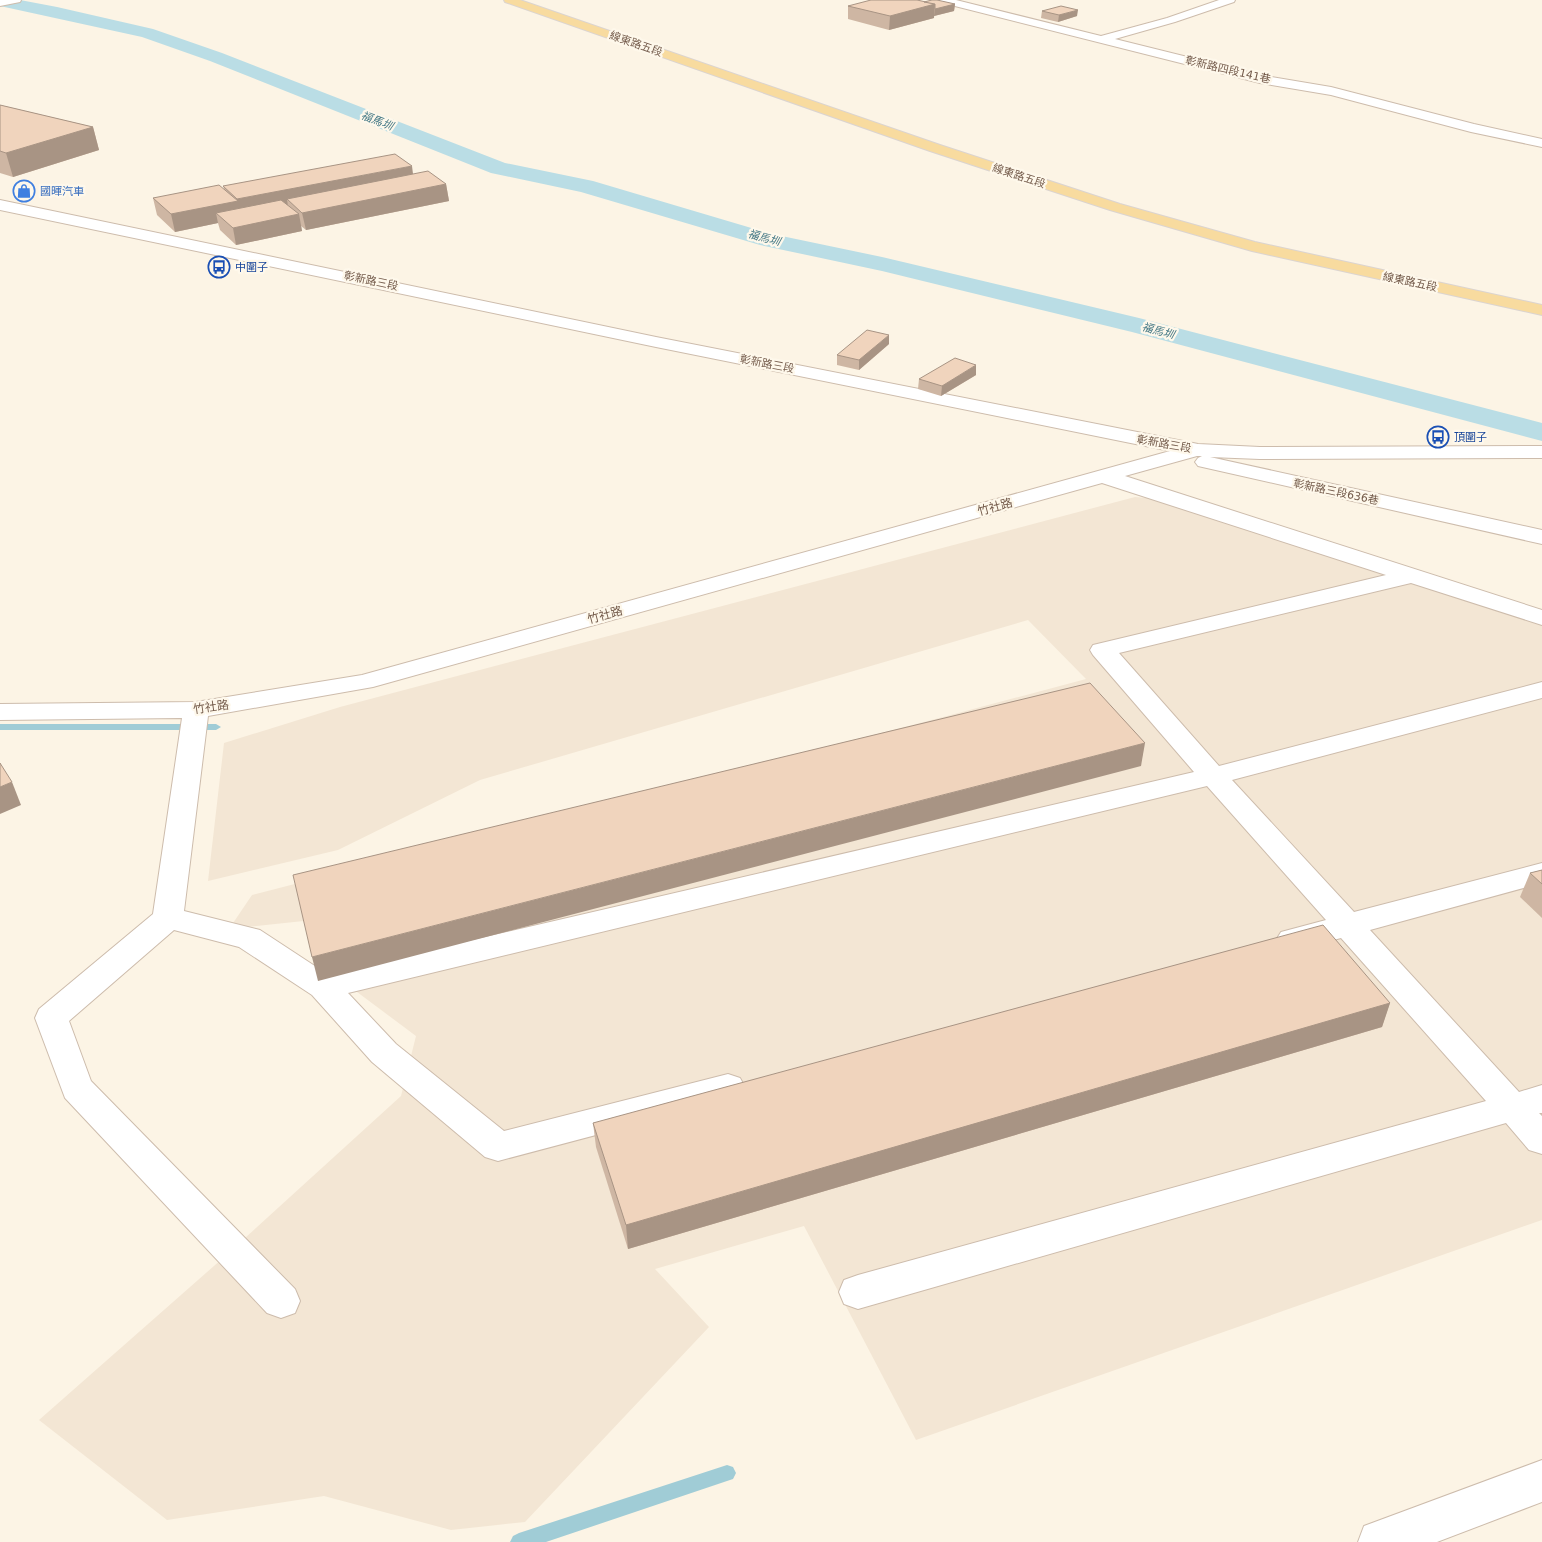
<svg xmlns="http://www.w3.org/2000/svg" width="1542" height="1542" viewBox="0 0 1542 1542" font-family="'DejaVu Sans','Noto Sans TC',sans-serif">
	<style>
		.residential { fill: #f3e6d4 }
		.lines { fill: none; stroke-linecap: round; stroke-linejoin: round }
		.stream { fill: #a0ccd6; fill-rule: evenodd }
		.canal { fill: #badde5; fill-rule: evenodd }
		.minor-casing { stroke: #cdbcac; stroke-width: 2 }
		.major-casing { stroke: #dbd4d0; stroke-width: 2 }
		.minor { fill: #fff; fill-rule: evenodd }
		.major { fill: #f8db9f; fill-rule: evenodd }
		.wall { fill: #ceb6a3 }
		.shaded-wall { fill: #a89484 }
		.building { fill: #f0d4bd; stroke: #a89484 }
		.labels { text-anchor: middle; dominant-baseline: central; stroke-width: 4.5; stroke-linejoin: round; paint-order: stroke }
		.far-street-label { font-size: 11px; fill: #745b4b; stroke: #fef8eb }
		.far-water-label { font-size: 11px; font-style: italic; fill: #457986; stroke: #fef8eb }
		.far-shop-label { font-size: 11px; fill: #366cbe; stroke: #fef8eb; text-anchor: start }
		.far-transit-label { font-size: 11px; fill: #164399; stroke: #fef8eb; text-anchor: start }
		.street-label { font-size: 12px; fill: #745b4b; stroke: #fef8eb }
	</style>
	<rect width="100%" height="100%" fill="#fcf4e5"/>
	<path class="residential" d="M1135,497l47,4 360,121v598l-626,220 -112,-214 -149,43 54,58 -184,195 -74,8 -127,-34 -157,24 -128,-100 184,-162 178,-162 15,-60 -67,-50 -36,-66 -84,9 23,-34 695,-179 139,-37 -58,-59 -548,160 -142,70 -130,31 16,-138 116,-36z"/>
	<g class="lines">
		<g class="stream">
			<path d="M0,724h216l5,3 -5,3h-216z"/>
			<path d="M727,1465l6,2 3,6 -3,6 -6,2 -181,61h-36l3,-6 6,-3z"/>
		</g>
		<path class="canal" d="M0,0h20l37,7 96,22 69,24 283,110 88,18 179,53 110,23 257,61 403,105v18l-410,-109 -250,-61 -122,-26 -179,-53 -90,-19 -281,-112 -68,-24 -142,-31z"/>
		<g class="minor-casing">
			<g id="minor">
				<path d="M0,0h21l-1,2 -20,4z"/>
				<path d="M938,0h18l145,36 66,-18 52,-18h16l-1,2 -59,20 -60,17 145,36 71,12 143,37 68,15v8l-71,-15 -140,-37 -71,-12 -321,-81z"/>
				<path d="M0,200l656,137 542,107 62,3 282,-1v12l-282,1 -50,-2 332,73v14l-344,-78 -3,-4 3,-4 4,-2h-5l-72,20 417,134v15l-131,-42 -292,70 100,113 323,-84v16l-310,82 122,132 188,-49v20l-172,47 149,162 23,-7v28h-3l3,3v38l-13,-4 -23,-27 -648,186 -14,-5 -5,-12 5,-12 14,-5 628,-174 -145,-163 -49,13 -11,-3 -5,-8 5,-8 45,-12 -119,-134 -859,207 48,51 108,87 224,-57 12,4 5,9 -5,9 -12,4 -230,61 -13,-4 -113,-95 -60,-67 -73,-48 -65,-17 -105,91 22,60 204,208 5,12 -5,12 -14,5 -14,-5 -202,-215 -30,-80 4,-9 114,-95 29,-196 -182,2v-16l196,-2 166,-27 808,-224 -514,-104 -656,-137zM1102,483l284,92 -293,70 -3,5 3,5 101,117 -867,202 -67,-44 -76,-19 24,-195 165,-29z"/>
				<path d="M1542,1460v42l-105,40h-79l6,-16z"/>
			</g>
		</g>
		<g class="major-casing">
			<path id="major" d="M504,0h16l420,145 180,59 135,38 287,63v10l-290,-64 -142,-41 -180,-59 -425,-149z"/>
		</g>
		<use href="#minor" class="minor"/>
		<use href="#major" class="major"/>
	</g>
	<g class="wall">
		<path d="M924,2l31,2 -1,7 -20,5v2l-45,12 -41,-11v-13z"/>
		<path d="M1042,11l35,5 -19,6 -17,-4z"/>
		<path d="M0,105l93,22 6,23 -86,27 -13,-4z"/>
		<path d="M413,174l33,10 3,17 -143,29 -5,-4 1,5 -66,14 -16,-15 -2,-7 -43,9 -18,-17 -4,-17 71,-9 -1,-3z"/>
		<path d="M889,344l-30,26 -22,-5v-10z"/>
		<path d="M976,375l-35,21 -23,-7 1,-10z"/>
		<path d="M1542,870v48l-22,-21 10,-24z"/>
		<path d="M1390,1003l-8,24 -754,222 -32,-102 -3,-24z"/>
	</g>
	<g class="shaded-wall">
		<path d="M935,4l-1,14 -45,12 1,-14z"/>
		<path d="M955,4l-1,7 -20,5 1,-7z"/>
		<path d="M1078,10l-1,6 -19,6 1,-7z"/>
		<path d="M93,127l6,23 -86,27 -7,-24z"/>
		<path d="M412,166l2,16 -127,17 1,8 -72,6 2,10 -43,9 -4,-18 66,-13v-2z"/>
		<path d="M446,184l3,17 -143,29 -4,-17z"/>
		<path d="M299,214l3,17 -66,14 -3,-17z"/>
		<path d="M889,335v9l-30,26v-10z"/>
		<path d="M976,365v10l-35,21 1,-10z"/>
		<path d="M1145,743l-4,23 -823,215 -6,-24z"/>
		<path d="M12,782l9,23 -21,9v-27z"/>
		<path d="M1390,1003l-8,24 -754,222 -2,-24z"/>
	</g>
	<g class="building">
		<path d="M871,0h46l18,4 -45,12 -42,-10z"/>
		<path d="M932,0h5l18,4 -20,5v-5l-11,-2z"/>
		<path d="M1061,6l17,4 -19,5 -17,-4z"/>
		<path d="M0,105l93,22 -87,26 -6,-2z"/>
		<path d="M395,154l17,12 -175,33 -14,-13z"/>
		<path d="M428,171l18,13 -144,29 -15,-14z"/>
		<path d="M219,185l19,16 -67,13 -18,-16z"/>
		<path d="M281,200l18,14 -66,14 -17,-15z"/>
		<path d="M867,330l22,5 -30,25 -22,-5z"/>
		<path d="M955,358l21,7 -34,21 -23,-7z"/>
		<path d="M1090,683l55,60 -833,214 -19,-82z"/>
		<path d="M0,763l12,19 -12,5z"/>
		<path d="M1542,870v14l-12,-11z"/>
		<path d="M1323,925l67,78 -764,222 -33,-102z"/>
	</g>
	<defs>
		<g id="shop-ring" transform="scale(1.125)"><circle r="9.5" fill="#fef8eb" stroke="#3f7fe0" stroke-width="1.5"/><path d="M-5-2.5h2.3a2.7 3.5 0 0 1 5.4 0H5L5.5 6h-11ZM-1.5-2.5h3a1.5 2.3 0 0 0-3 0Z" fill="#3f7fe0"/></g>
		<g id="bus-ring" transform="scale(1.125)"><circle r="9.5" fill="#fef8eb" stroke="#1a4fb4" stroke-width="1.5"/><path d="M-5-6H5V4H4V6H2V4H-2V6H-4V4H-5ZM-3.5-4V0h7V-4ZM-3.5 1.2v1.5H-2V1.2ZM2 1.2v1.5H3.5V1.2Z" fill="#1a4fb4"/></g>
	</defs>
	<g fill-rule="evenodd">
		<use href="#shop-ring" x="24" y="191"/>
		<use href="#bus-ring" x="219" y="267"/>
		<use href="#bus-ring" x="1438" y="437"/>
	</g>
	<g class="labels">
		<g class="far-street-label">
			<text transform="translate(636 44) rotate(19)">線東路五段</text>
			<text transform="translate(1228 70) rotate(13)">彰新路四段141巷</text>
			<text transform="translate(1019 176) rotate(18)">線東路五段</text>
			<text transform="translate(371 281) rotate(12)">彰新路三段</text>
			<text transform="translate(1410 282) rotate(12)">線東路五段</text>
			<text transform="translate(767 364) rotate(11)">彰新路三段</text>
			<text transform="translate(1164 444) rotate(10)">彰新路三段</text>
			<text transform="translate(1336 492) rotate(12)">彰新路三段636巷</text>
		</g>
		<g class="far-water-label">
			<text transform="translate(377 121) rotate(21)">福馬圳</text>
			<text transform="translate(764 238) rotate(15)">福馬圳</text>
			<text transform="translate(1158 331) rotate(15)">福馬圳</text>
		</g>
		<g class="far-shop-label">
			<text x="40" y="191">國暉汽車</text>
		</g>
		<g class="far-transit-label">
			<text x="235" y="267">中圍子</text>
			<text x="1454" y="437">頂圍子</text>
		</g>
		<g class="street-label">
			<text transform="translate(995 507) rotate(-15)">竹社路</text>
			<text transform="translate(605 615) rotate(-15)">竹社路</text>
			<text transform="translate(211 707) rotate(-8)">竹社路</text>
		</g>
	</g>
</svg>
